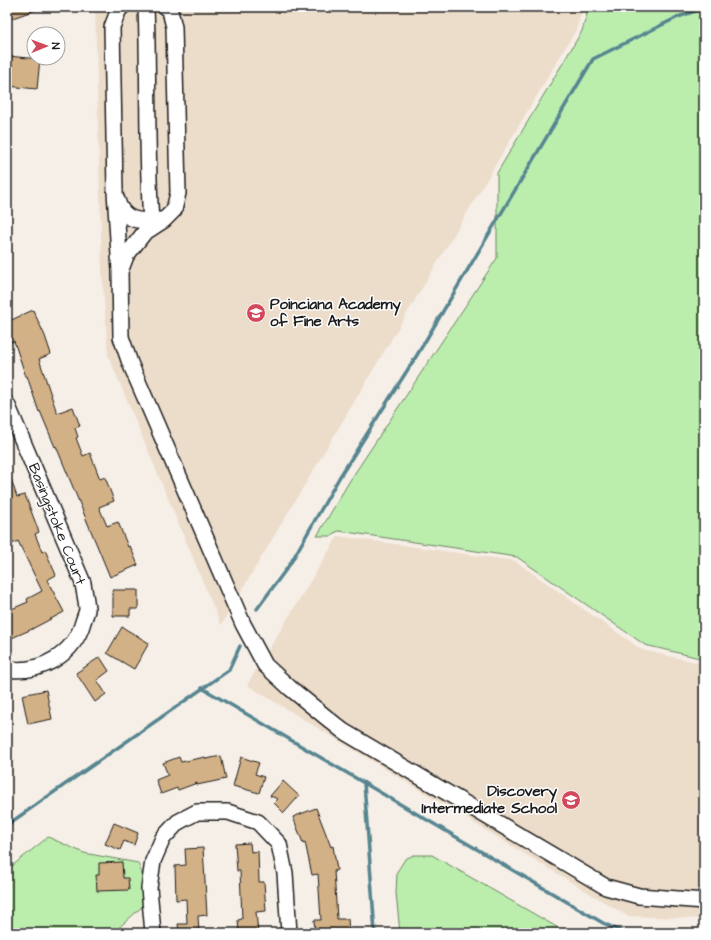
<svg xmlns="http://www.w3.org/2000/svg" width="711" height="940" viewBox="0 0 711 940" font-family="'Architects Daughter',sans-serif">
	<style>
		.built { fill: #ecdcca }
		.green { fill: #bbedad; stroke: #6c8464 }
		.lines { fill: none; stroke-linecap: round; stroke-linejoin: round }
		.stream { stroke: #578590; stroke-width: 3.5 }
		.building { fill: #d3b186; stroke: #1c1c1c }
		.minor-casing { stroke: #1c1c1c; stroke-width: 18 }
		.minor { stroke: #fff; stroke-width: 15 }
		.labels { text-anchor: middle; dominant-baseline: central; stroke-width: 3; stroke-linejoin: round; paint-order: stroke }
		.poi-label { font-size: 15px; font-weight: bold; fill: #1c1c1c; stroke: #fff; text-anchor: start }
		.street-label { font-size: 15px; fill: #1c1c1c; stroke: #fff }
	</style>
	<rect width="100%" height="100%" fill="#f6efe7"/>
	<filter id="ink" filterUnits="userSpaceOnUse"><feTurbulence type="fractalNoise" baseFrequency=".025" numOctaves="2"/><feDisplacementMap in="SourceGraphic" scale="8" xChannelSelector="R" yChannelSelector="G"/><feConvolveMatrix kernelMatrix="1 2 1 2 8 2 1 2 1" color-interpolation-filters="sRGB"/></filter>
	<g filter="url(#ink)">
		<g class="built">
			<path d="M95,7h488l-7,23 -355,595 -113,-270 -6,-84z"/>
			<path d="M338,536l177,25 127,89 62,14v255l-77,-3 -380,-231z"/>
		</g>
		<g class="green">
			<path d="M589,7h115v652l-59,-14 -128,-88 -178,-26 -5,2 -2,3h-15l32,-54 148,-224v-85l85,-142z"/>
			<path d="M48,837l36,16 54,10 6,17v25l-31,28h-106v-63z"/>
			<path d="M414,855h18l135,78h-167l-4,-40 1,-21 8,-13z"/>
		</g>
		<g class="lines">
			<g class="stream">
				<path d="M257,609l33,-45 49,-86 78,-123 176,-296 85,-42 26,-9"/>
				<path d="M202,688l401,235 22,10"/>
				<path d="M364,783l11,150"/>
				<path d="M7,825l222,-155 11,-24"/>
			</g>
		</g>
		<g class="building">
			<path d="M7,7h34v1l-31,11z"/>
			<path d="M7,56l33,3 -3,30 -30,-3z"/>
			<path d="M33,310l12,26 6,18 -12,5 18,54 16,-6 7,19 -5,2 3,9 -2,1 7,18 7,-3 10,26 5,-2 9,24 -15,6 8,19 11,-4 10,25 2,-1 8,19 -28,12 -54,-131 -1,1 -15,-36 -1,1 -12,-36 -1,1 -12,-36 -3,1 -4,-8v-12z"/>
			<path d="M7,473h2l8,24 8,-2 14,37 -4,2 7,18 3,-2 11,25 -9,5 17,32 -34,18 -23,10v-29l21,-9 -1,-3 15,-8 -24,-50 -8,4 -3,-7z"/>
			<path d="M113,590h25v19h-8v7h-17z"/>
			<path d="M122,627l27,16 -15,26 -27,-16z"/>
			<path d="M100,657l9,14 -12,9 9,14 -11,8 -19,-29z"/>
			<path d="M46,690l6,29 -24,5 -6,-29z"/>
			<path d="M221,756l5,23 -29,6v-2l-19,7 -1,-2 -16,6 -5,-14 12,-5 -5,-12 16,-6 2,5 24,-5 1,2z"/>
			<path d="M241,757l18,6 -4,11 9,3 -5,16 -26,-7z"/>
			<path d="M283,781l16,15 -15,17 -10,-10 4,-4 -8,-3z"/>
			<path d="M316,808l15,39 2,-1 4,24 -3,1 3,48h11l1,14 -34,-1 -1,-12h7l-3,-46 -6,1 -7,-33 -2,1 -10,-26z"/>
			<path d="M114,823l24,10 -4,12 -10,-4 -4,9 -15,-6z"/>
			<path d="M250,843l1,9 7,-1 1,31h5l2,29 -10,1 2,21h-19l-1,-13 4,-1 -2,-48h-3l-2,-27z"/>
			<path d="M203,848l4,67 -9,1 1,17h-20l-1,-9h9l-1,-25 -10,1 -1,-34 11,-1 -1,-16z"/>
			<path d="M122,862l1,16h5l1,12 -32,1 -1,-16h3v-12z"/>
		</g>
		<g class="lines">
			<g class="minor-casing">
				<g id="minor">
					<path d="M122,7l-3,2 -7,18 3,164 5,80 1,66 9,26 113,261 22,41 25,23 53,43 263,156 33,9 65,5"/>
					<path d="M146,7c3,71 0,143 5,214"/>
					<path d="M117,200c6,22 24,22 44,20"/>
					<path d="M121,269l5,-13 18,-23 20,-13 10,-10 4,-17 -4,-166 -4,-16 -5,-4"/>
					<path d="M7,404l76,179c1,9 4,19 4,27 -1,4 -3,9 -4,12 -9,33 -43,52 -76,47"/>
					<path d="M153,933l-4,-45 4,-27 10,-23 15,-16 19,-10h31l30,10 21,22 6,29 4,60"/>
				</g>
			</g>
			<use href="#minor" class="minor"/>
		</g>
	</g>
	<defs>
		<g id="school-disc" transform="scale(1)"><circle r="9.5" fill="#d1495b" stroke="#fff"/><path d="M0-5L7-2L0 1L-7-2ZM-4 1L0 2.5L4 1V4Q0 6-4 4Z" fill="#fff"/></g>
	</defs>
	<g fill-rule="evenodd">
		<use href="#school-disc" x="256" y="313"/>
		<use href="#school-disc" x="571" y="800"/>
	</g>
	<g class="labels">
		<g class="poi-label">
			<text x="270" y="304">Poinciana Academy<tspan x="270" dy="17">of Fine Arts</tspan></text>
			<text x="557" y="791" text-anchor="end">Discovery<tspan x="557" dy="17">Intermediate School</tspan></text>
		</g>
		<g class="street-label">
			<text transform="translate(57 524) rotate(68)">Basingstoke Court</text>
		</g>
	</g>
	<rect width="711" height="940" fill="none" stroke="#fff" stroke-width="24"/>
	<rect x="12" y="12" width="687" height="916" fill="none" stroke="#1c1c1c" stroke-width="1.5" filter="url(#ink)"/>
	<g transform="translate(46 46) rotate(89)"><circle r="19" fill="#ffffff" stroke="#a4a4a4"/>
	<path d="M0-3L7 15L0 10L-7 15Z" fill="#d1495b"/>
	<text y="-6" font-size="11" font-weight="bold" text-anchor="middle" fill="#1c1c1c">N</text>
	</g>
</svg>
